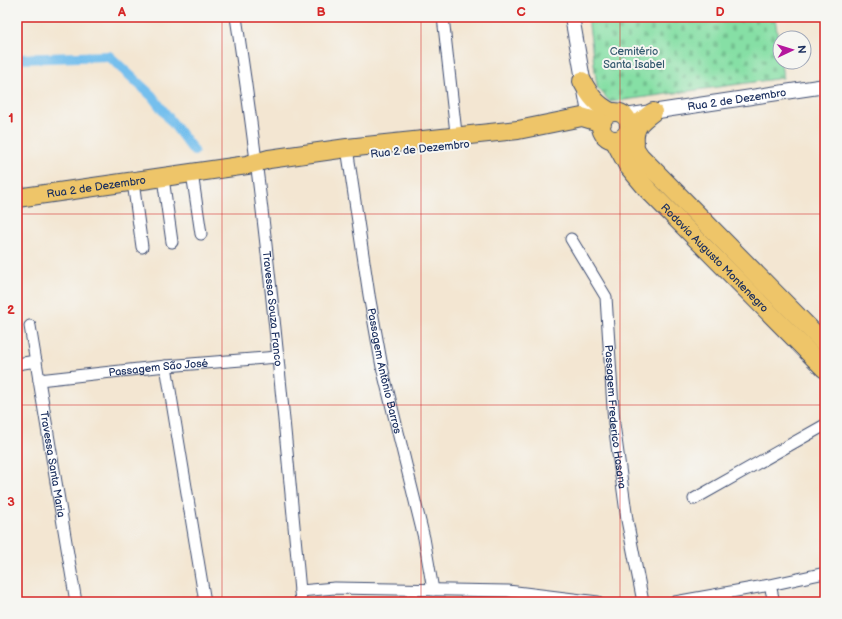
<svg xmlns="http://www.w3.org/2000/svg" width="842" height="619" viewBox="0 0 842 619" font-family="'Balsamiq Sans',sans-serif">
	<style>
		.cemetery { fill: url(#cemetery-stones); stroke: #508782 }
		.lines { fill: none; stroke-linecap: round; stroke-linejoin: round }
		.canal { stroke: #74bfed; stroke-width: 10 }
		.minor-casing { stroke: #3b4a6f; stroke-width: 13 }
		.tertiary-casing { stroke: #3b4a6f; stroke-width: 16 }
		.primary-casing { stroke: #3b4a6f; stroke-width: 20 }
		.minor { stroke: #fff; stroke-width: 11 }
		.tertiary { stroke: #fff; stroke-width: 14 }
		.primary { stroke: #eec569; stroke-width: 18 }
		.grid { fill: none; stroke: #d62828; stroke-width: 1; stroke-opacity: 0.55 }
		.labels { text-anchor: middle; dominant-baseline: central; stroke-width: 4; stroke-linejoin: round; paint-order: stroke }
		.park-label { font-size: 11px; fill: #365b70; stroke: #f6f6f2 }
		.street-label { font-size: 11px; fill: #1b2f5e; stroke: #f6f6f2 }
		.neatline { fill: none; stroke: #d62828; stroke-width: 1.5 }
		.grid-label { font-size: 13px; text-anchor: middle; font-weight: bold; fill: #d62828 }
	</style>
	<defs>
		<pattern id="cemetery-stones" width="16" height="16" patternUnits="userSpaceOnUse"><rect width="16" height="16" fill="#86dfa5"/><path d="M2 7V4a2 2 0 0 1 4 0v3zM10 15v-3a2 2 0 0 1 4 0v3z" fill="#73c090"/></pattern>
	</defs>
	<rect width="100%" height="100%" fill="#f6f6f2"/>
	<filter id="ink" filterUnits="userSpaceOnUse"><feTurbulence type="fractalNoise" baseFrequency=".025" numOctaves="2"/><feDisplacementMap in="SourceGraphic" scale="8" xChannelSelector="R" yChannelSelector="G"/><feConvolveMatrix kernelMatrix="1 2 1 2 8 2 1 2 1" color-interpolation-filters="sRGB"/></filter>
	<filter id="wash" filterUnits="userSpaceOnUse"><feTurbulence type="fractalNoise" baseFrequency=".012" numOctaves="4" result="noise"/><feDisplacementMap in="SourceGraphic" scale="16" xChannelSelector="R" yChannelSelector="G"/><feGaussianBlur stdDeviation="0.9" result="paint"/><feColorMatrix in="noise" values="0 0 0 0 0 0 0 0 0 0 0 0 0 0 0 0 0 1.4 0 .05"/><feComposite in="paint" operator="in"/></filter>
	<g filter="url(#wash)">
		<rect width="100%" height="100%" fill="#f3e6d2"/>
		<path class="cemetery" d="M588,17h187l8,61 -173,24 -13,-15z"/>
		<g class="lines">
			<path class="canal" d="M17,59l92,-3 43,40 42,55"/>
		</g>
	</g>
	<g filter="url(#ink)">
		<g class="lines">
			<g class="minor-casing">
				<g id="minor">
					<path id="s1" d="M236,17c30,194 47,390 65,585"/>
					<path d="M443,17l14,125"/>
					<path id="s2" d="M347,148l22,147 13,72 42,171 9,52"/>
					<path d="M192,173l9,61"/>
					<path d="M163,178l9,64"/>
					<path d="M133,182l9,65"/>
					<path id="s3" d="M571,239l35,58 8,127 13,96 16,82"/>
					<path id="s4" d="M30,326l46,276"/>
					<path d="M17,364l19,-3"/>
					<path d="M166,366l39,236"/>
					<path id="s5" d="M39,380l127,-14 112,-9"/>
					<path d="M694,499l131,-74"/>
					<path d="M770,585l4,17"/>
					<path d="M300,591l35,-3 173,3 90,11"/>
					<path d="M675,602l95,-17 55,-12"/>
				</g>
			</g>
			<g class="tertiary-casing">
				<g id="tertiary">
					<path d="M572,17l18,102"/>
					<path id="s6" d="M625,116l200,-30"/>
				</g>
			</g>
			<g class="primary-casing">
				<g id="primary">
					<path d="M582,81c8,15 15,24 29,31"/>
					<circle cx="615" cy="126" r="14"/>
					<path d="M626,135l14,21 185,188"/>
					<path id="s7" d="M614,140l14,26 20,24 177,179"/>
					<path d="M635,143c-2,-16 6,-22 18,-31"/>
					<path id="s8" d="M17,198l230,-33 22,-6 78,-11 171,-18 64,-13 20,6"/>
				</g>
			</g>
			<use href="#minor" class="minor"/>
			<use href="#tertiary" class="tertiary"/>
			<use href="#primary" class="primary"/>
		</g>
	</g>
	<path class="grid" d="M222,17v585M421,17v585M620,17v585M17,214h808M17,405h808"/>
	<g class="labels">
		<g class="park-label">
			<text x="634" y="51">Cemitério<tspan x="634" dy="13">Santa Isabel</tspan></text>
		</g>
		<g class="street-label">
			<text stroke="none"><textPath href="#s6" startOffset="113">Rua 2 de Dezembro</textPath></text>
			<text transform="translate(420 149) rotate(-6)">Rua 2 de Dezembro</text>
			<text stroke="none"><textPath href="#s8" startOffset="80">Rua 2 de Dezembro</textPath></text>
			<text stroke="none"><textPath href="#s7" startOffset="156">Rodovia Augusto Montenegro</textPath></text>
			<text stroke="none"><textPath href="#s1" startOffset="294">Travessa Souza Franco</textPath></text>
			<text stroke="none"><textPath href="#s5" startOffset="120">Passagem São José</textPath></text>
			<text stroke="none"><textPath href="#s2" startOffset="226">Passagem Antônio Barros</textPath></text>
			<text stroke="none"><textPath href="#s3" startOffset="188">Passagem Frederico Hosana</textPath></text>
			<text stroke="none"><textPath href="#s4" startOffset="140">Travessa Santa Maria</textPath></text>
		</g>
	</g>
	<rect width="842" height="619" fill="none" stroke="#f6f6f2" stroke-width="44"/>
	<g transform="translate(792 50) rotate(86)"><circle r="19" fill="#f6f6f2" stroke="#9ea6b7"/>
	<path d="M0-3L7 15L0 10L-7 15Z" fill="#b5179e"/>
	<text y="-6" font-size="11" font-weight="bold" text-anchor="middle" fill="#1b2f5e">N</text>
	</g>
	<rect x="22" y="22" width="798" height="575" class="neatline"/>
	<g class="grid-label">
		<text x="122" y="16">A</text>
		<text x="321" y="16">B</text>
		<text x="521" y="16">C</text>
		<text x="720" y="16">D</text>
		<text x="11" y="122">1</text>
		<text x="11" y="314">2</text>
		<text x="11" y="506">3</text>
	</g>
</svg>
